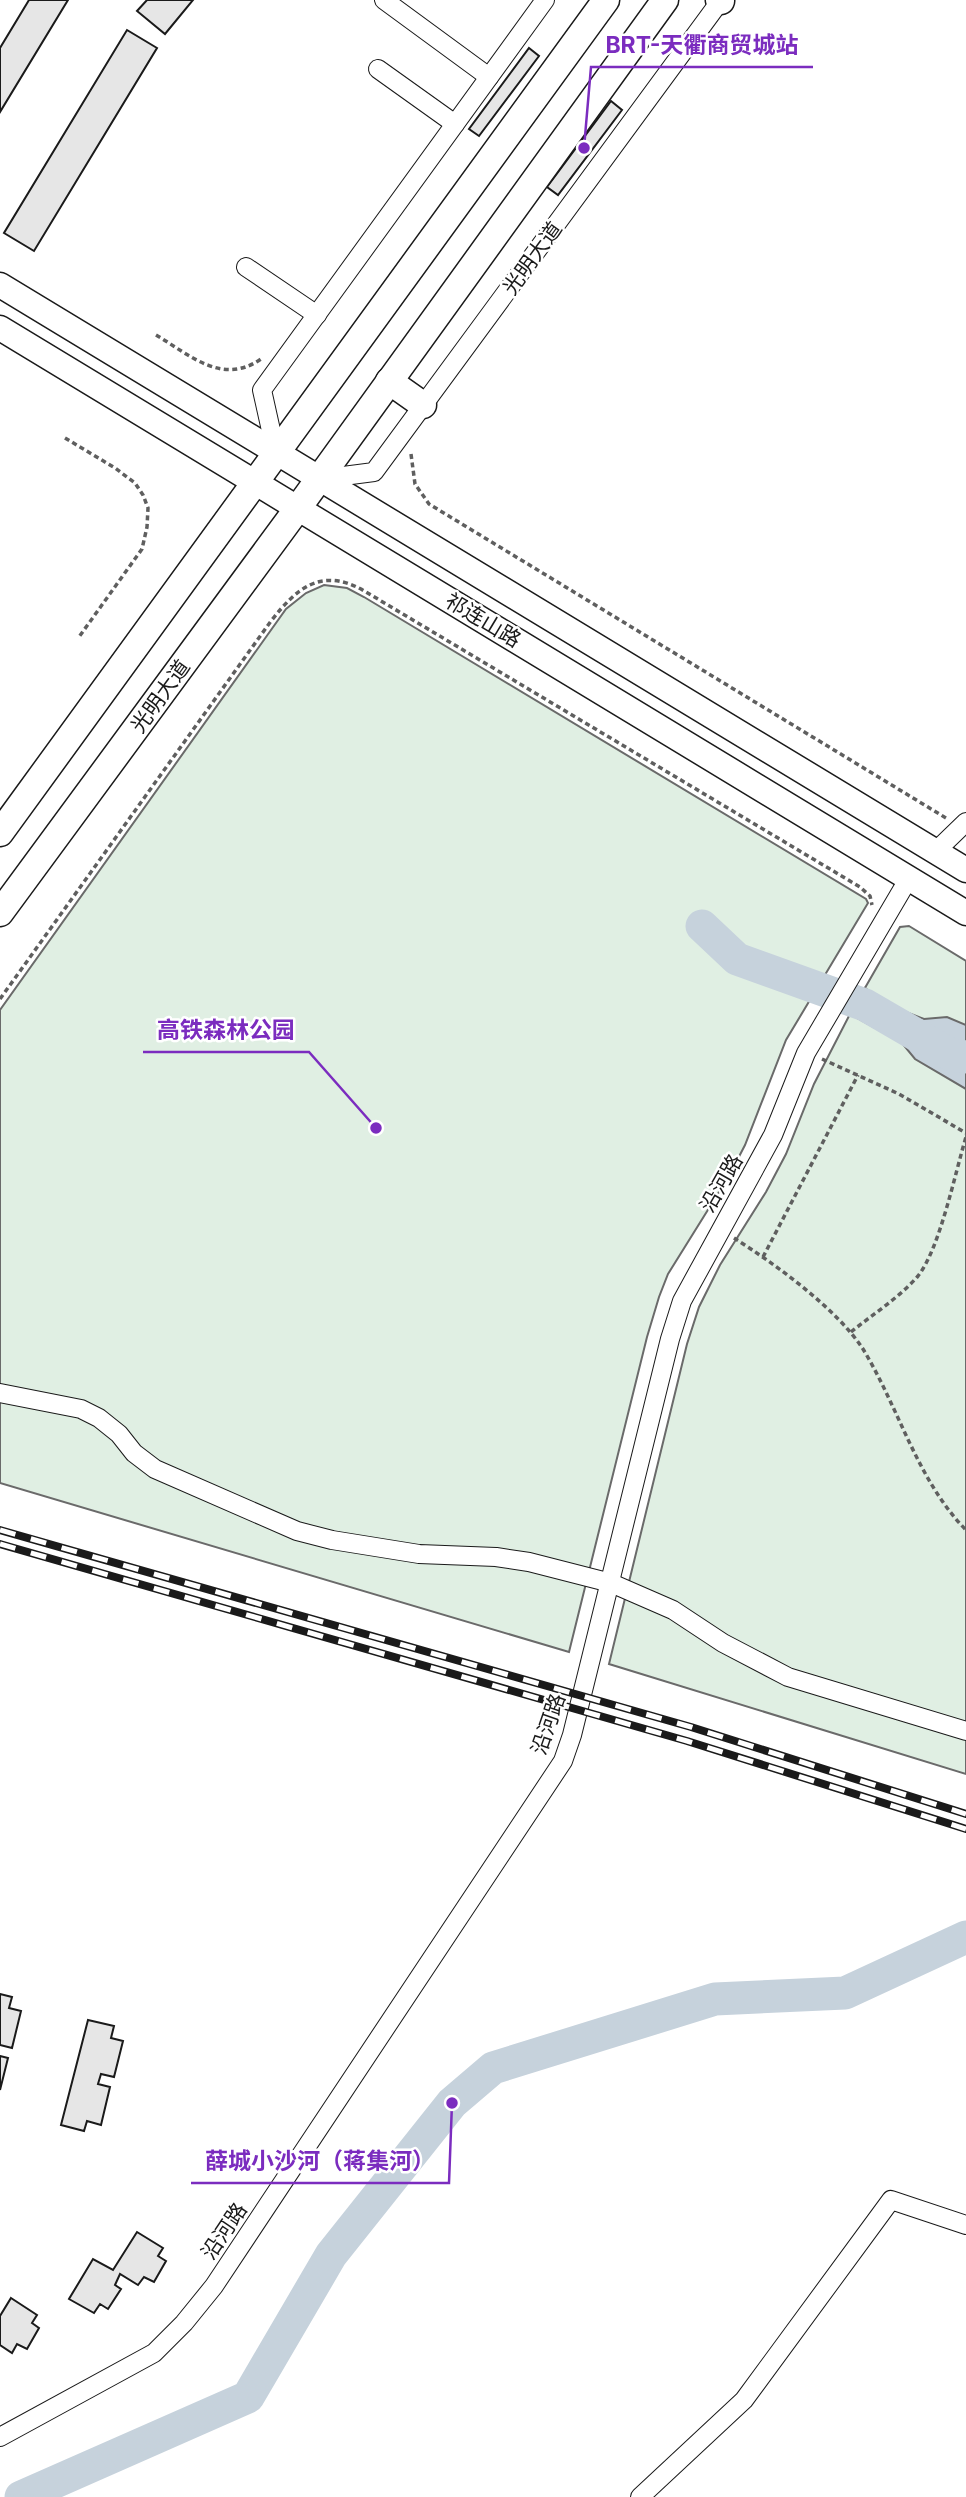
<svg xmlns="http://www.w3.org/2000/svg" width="966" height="2497" viewBox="0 0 966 2497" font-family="Inter,'Noto Sans SC',sans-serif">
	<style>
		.green { fill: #e0efe3; stroke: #6a6a6a; stroke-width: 2 }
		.water { fill: #c6d2dc; stroke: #6a6a6a; stroke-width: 2 }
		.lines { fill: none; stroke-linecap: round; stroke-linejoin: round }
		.river { stroke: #c6d2dc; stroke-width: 33 }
		.building { fill: #e6e6e6; stroke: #1a1a1a; stroke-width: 2 }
		.street-casing { stroke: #1a1a1a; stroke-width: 20 }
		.secondary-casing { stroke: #1a1a1a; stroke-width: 27 }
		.primary-casing { stroke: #1a1a1a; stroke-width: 29 }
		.path { stroke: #5f5f5f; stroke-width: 3.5; stroke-dasharray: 5 3.5; stroke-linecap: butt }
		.street { stroke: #fff; stroke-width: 18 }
		.secondary { stroke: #fff; stroke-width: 24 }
		.primary { stroke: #fff; stroke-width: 26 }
		.rail-casing { stroke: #1a1a1a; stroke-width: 8 }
		.rail { stroke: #fff; stroke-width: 5; stroke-dasharray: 16; stroke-linecap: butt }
		.labels { text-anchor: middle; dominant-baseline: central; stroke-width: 5; stroke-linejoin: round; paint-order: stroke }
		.street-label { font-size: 21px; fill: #1a1a1a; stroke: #fff }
		.leader { fill: none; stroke: #7b2cbf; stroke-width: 2.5 }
		.callout-dot { fill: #7b2cbf; stroke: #fff; stroke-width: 2.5 }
		.callout-label { font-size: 23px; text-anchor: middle; font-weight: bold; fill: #7b2cbf; stroke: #fff; stroke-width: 5; stroke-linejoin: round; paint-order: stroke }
	</style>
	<rect width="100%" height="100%" fill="#fff"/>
	<g class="green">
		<path d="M324,585l23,3 17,9 502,302 2,4 -82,137 -41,105 -16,31 -61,98 -9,23 -12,40 -78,315 -569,-169v-473l286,-401 20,-16z"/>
		<path d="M909,926l57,35v813l-357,-110 78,-320 12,-37 21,-42 46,-73 20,-38 28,-70 36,-70 50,-87z"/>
	</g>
	<path class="water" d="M865,988l28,19 31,12 23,-2 19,8v64l-51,-30 -13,-16 -52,-29z"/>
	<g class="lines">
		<g class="river">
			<path d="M702,926l35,33 128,46 86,50 15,2"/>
			<path d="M21,2497l227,-100 83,-142 121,-152 41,-35 222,-69 130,-6 121,-56"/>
		</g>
	</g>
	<g class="building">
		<path d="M29,0h39l-68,112v-64z"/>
		<path d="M147,0h46l-28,34 -28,-23z"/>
		<path d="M127,30l30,18 -123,203 -30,-18z"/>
		<path d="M529,48l10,8 -60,80 -10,-7z"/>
		<path d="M611,101l11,9 -64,85 -11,-8z"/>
		<path d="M0,1994l12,3 -3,11 12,3 -9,37 -12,-3z"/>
		<path d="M88,2020l26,6 -3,12 12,3 -9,36 -13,-3 -3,10 12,3 -9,38 -14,-4 -3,10 -23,-6z"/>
		<path d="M0,2056l8,2 -8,32z"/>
		<path d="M137,2232l26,16 -5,8 8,5 -12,21 -10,-5 -6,8 -18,-11 -5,11 6,4 -13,20 -8,-5 -6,9 -25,-14 24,-40 20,11z"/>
		<path d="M11,2298l26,17 -5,8 7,5 -12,21 -10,-5 -5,9 -12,-8v-29z"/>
	</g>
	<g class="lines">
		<g class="street-casing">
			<g id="street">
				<path d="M384,0l105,77"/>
				<path d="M378,69l77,55"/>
				<path d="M246,267l71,48"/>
				<path d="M276,453l-14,-63 283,-390"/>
				<path d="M320,479l54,-7 347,-472"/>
				<path d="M936,851l30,-29"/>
				<path d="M0,1393l81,16 18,9 20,16 15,19 21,16 142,62 35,9 87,14 77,3 33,5 82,21 62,27 50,33 65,34 178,54"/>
				<path d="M0,2437l154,-84 30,-30 30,-37 349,-525 9,-26 98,-396 12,-38 91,-166 33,-82 103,-175"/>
				<path d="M640,2497l104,-97 147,-200 75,25"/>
			</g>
		</g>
		<g class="secondary-casing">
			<g id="secondary">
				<path d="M0,285l966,585"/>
				<path d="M0,328l966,585"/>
			</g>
		</g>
		<g class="primary-casing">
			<g id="primary">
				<path d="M719,0l2,1"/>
				<path d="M389,381l34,24"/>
				<path d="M0,833l606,-833"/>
				<path d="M0,913l298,-405 367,-508"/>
			</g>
		</g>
		<g class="path">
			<path d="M156,335c34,20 66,51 105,24"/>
			<path d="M65,438l50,30 20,15 8,12 5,13 -1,19 -5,22 -63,88"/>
			<path d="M411,454l4,30 14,20 517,314"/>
			<path d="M0,999l271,-378c26,-33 49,-53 90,-32l499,298 10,9 2,9"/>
			<path d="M822,1059l77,35 67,39"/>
			<path d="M734,1238c41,26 102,70 129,111 36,59 54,131 103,181"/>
			<path d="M763,1257l95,-182"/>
			<path d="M851,1332c22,-18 48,-34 67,-56 22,-28 37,-103 48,-139"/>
		</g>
		<use href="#street" class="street"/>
		<use href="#secondary" class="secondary"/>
		<use href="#primary" class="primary"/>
		<g class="rail-casing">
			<g id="rail">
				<path d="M0,1530l691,197 275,87"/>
				<path d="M0,1544l687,197 279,88"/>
			</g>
		</g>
		<use href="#rail" class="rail"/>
	</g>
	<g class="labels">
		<g class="street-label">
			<text transform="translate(532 258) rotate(-54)">光明大道</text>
			<text transform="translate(483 620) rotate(31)">祁连山路</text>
			<text transform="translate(160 696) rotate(-54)">光明大道</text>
			<text transform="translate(721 1183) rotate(-60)">沿河路</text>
			<text transform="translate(548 1724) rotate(-71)">沿河路</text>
			<text transform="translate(224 2231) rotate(-56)">沿河路</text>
		</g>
	</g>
	<path class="leader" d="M584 148L591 67H813M376 1128L309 1052H143M452 2103L449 2183H191"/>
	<g class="callout-dot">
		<circle cx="584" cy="148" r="7"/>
		<circle cx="376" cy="1128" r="7"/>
		<circle cx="452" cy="2103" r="7"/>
	</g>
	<g class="callout-label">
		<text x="702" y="53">BRT-天衢商贸城站</text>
		<text x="226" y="1038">高铁森林公园</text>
		<text x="320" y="2169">薛城小沙河（蒋集河）</text>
	</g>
</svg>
